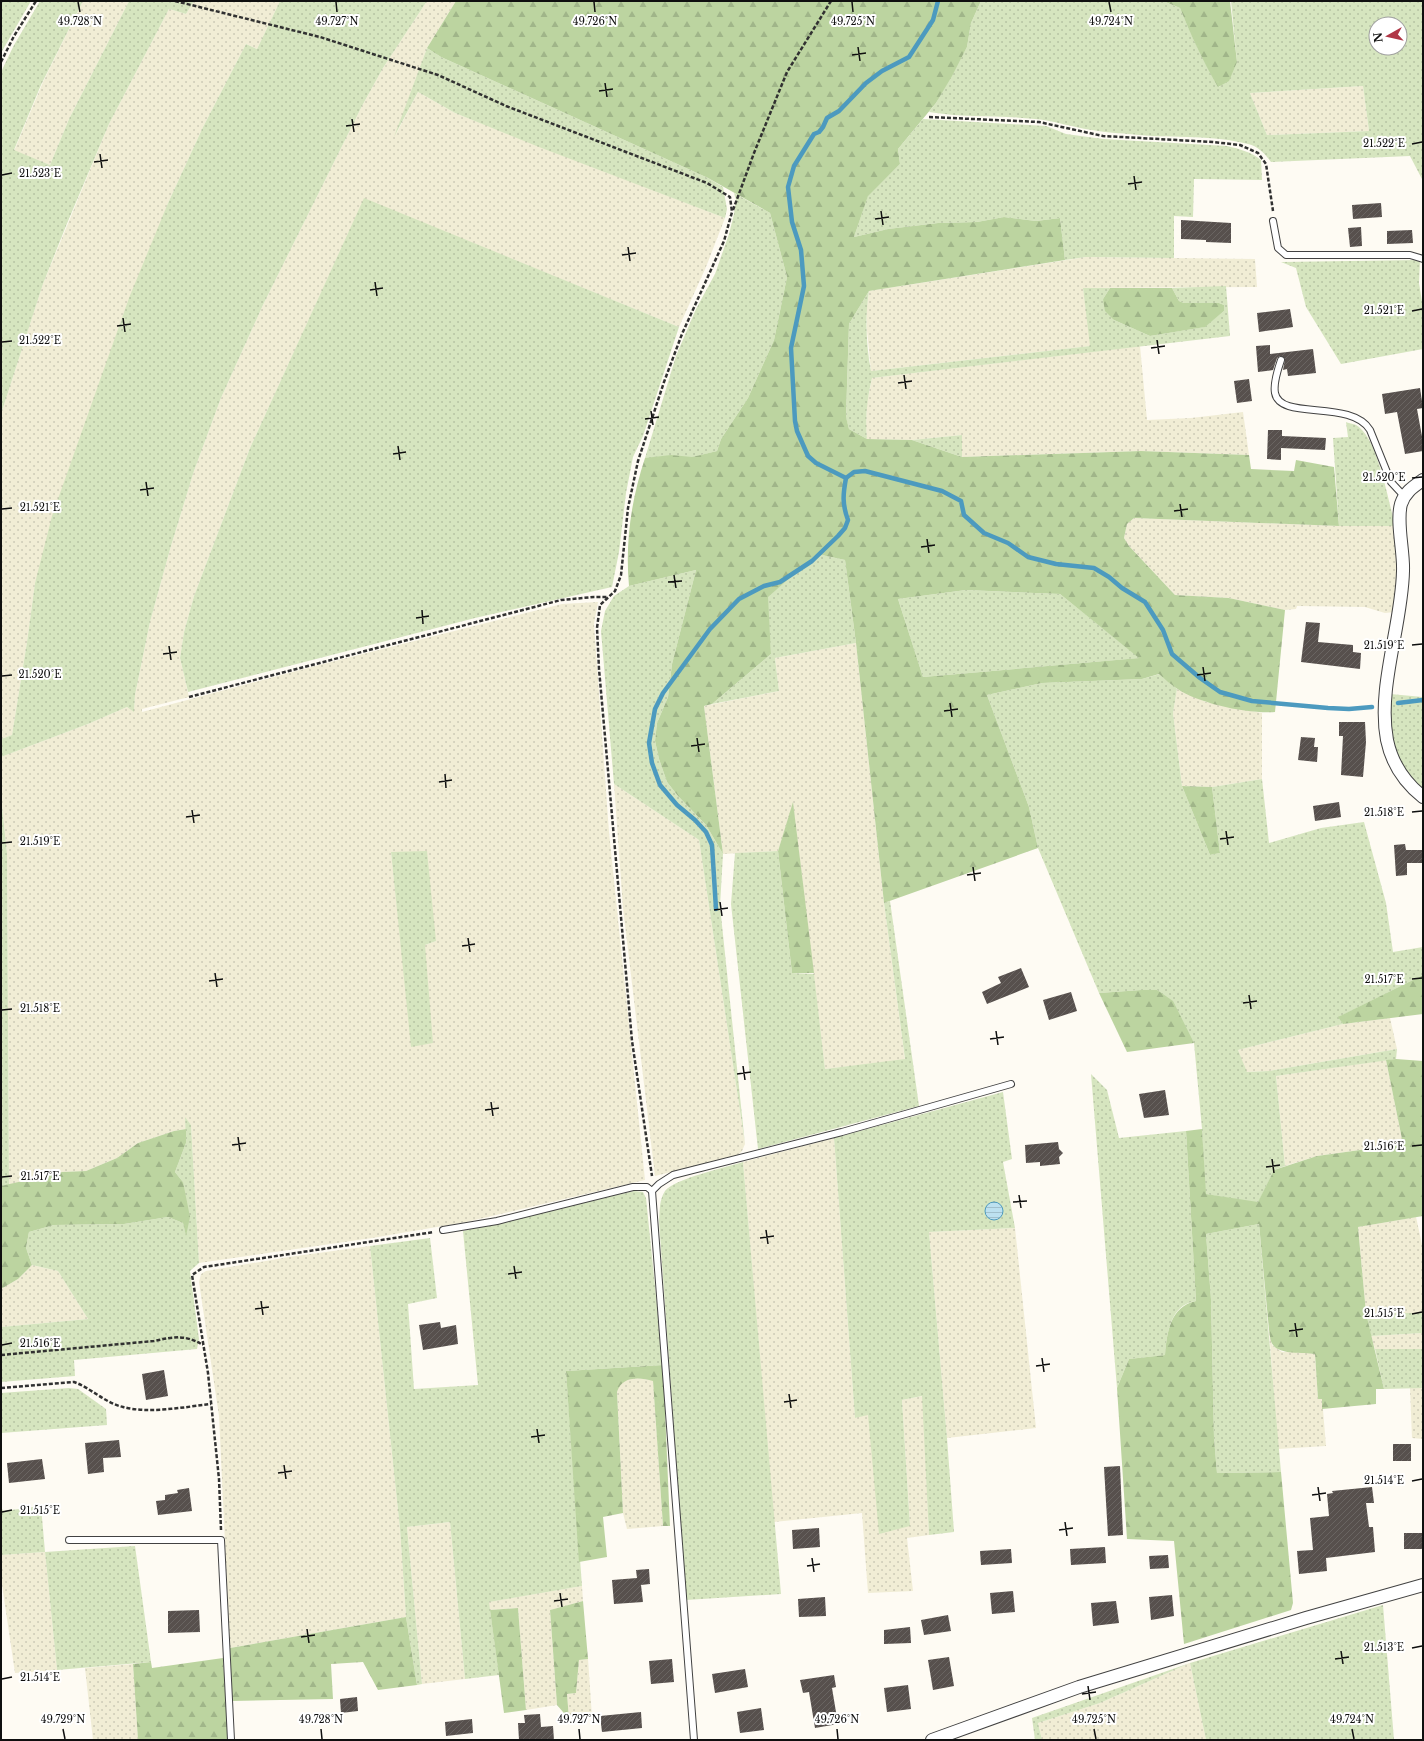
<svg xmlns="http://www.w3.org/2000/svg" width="1424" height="1741" viewBox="0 0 1424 1741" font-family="'Libre Baskerville',serif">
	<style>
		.farmland { fill: url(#farmland-dots); fill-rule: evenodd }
		.grass { fill: url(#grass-dots); fill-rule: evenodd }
		.forest { fill: url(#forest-firs); fill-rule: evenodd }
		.water { fill: url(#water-rules); stroke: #4c9abf }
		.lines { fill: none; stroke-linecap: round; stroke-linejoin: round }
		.stream { stroke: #4c9abf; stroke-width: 4.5 }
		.building { fill: url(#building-hatch) }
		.lane-casing { stroke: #424242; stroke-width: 8 }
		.street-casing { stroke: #424242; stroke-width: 14 }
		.path { stroke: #313131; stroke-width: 2.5; stroke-dasharray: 4 2; stroke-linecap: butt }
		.lane { stroke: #fff; stroke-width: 6 }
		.street { stroke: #fff; stroke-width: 12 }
		.ticks { fill: none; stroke: #0f0f0f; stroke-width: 1.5 }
		.ticks-label { font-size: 10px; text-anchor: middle; fill: #0f0f0f; stroke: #fff; stroke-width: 4; stroke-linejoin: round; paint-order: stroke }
	</style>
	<defs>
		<pattern id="farmland-dots" width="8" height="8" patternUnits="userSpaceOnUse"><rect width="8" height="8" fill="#f1edd5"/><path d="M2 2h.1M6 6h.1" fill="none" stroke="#cdcab6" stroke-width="1.8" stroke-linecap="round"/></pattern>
		<pattern id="grass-dots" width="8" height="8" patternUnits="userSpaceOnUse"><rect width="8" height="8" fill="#d6e5bf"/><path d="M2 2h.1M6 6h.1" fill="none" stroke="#b6c3a3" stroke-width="1.8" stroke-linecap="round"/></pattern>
		<pattern id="forest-firs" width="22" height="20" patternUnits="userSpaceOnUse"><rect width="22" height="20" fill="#bcd4a0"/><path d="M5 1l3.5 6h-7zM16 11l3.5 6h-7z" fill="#a0b589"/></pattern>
		<pattern id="water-rules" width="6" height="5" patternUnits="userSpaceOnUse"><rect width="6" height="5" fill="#bde1f0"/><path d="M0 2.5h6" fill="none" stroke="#a1c0cd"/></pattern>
		<pattern id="building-hatch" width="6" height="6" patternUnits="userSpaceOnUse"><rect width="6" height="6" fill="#57504d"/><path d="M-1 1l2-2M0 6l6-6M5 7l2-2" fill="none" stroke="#6a6562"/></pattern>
	</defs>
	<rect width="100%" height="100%" fill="#fefbf3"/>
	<g class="farmland">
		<path d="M83,1h46l-60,118 -19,46 -36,-14 29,-69z"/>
		<path d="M194,1h86l-23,48 -11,-5 -43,83 -35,76 -133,380 -8,59 -15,93 -11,4v-325l42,-130 66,-160 60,-115 17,5z"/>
		<path d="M427,1h29l-29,47 -31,86 22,-42 37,21 270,105 -19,49 -27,60 -315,-128 -114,249 -56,148 -10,36 -4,26 9,39 -47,12v3l173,-46 247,-62 36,-2 -4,22 15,208 36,348 -179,42 -94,16 -173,25 -8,-138 -6,-7 1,11 -12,2 -36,12 -21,15 -31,13 -24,1 -53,13 -2,-332 -6,-56v-40l87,-33 39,-17 7,4 1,-16 15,-73 21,-76 23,-75 27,-73 42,-93 99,-199 21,-38zM391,852l45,89 -11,4 -13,102z"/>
		<path d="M1363,86l6,45 -102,4 -17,-42z"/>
		<path d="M1086,257l169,2 2,28 -174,1 8,58 -220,25 -4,-40v-24l2,-16z"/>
		<path d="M1140,346l7,74 44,-2 52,-6 6,43 -108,-4 -179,6v-22l-50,5 -45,-1 -1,-13 1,-23 5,-25z"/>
		<path d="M1134,518l205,8h56l4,25 -5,61 -9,1 -20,-6 -68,-1 -1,3 -11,1 -56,-12 -54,-3 -46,-49 -5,-8 3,-14z"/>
		<path d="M856,643l28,260 21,157 -80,9 -32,-265 -15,47 -55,3 -19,-148 75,-15 -4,-33z"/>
		<path d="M1177,689l29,13 56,11v66l-50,8 -30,-1 -9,-73z"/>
		<path d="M614,784l85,56 46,304 -3,7 -4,4 -83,21 -32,-268z"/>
		<path d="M1390,1018l7,31 -128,22 -23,1 -8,-22 105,-26z"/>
		<path d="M1386,1060l17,84 -86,12 -32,10 -9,-90z"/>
		<path d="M834,1138l21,280 13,-4 42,111 -8,-125 21,-4 6,139 -22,3 6,53 -45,2 -6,-80 -88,9 -31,-360z"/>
		<path d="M1416,1217l7,32v64h-57l-8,-86z"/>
		<path d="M1015,1228l21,200 -89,10 -18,-206z"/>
		<path d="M370,1246l30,283 6,88 -176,31 -11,-232 -20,-134 2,-8 5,-3 83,-14z"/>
		<path d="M32,1265l26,6 30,48 -87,8v-38l17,-10z"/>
		<path d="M1269,1330l3,15 10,7h22l11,2 3,45 4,-1 4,48 -48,3z"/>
		<path d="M1423,1333v16h-48l-4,-13z"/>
		<path d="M634,1378l19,2 10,146 -36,3 -4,-16 -6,-121 2,-8 5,-3z"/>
		<path d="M1410,1388h13v51l-11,-1z"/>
		<path d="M450,1522l15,157 -43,5 -15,-157z"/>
		<path d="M45,1552l12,118 -42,3 -14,-95v-23z"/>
		<path d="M582,1586l1,15 -33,9 7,95 -31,5 -8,-102 -28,2 -2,-8z"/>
		<path d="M588,1659l4,58 -23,2 -2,-25 9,-1 3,-33z"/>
		<path d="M1190,1663l16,77h-164l-4,-17 62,-20z"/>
		<path d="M133,1664l5,76h-45l-8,-72z"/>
	</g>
	<g class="grass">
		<path d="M1,1h30l-30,52z"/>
		<path d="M40,1h43l-42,84 -27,65 36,15 19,-46 60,-118h65l-8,13 -17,-5 -60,115 -43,102 -23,58 -42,130v-342l13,-27z"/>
		<path d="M280,1h147l-44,67 -21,38 -99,199 -42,93 -27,73 -23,75 -21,76 -15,73 -1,17 -7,-5 -39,17 -87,33v-18l11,-4 15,-93 8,-59 17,-67 77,-218 39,-95 35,-76 43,-83 11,5z"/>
		<path d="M981,1h182l17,7c11,27 23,53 39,79l18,-25 -6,-61h192v180l-13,-25 -139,6c-6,-8 -13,-16 -23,-18 -34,-9 -74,-6 -109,-9 -21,-2 -42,-3 -63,-8 -14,-3 -27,-7 -41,-8 -35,-4 -71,-1 -106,-7l7,-9 31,-56 4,-24zM1376,24h24v24h-24zM1363,86l6,45 -102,4 -17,-42z"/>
		<path d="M427,48l14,9 267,121 15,9 4,22 -2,9 -186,-71 -84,-34 -37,-21 -24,45z"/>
		<path d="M923,119l123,7 20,8 37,5 124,7c13,3 24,6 34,14l1,20 -68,-1 -1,38 -19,-1v42l-88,-1 -21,3 -5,-42 -24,3 -32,-4 -27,5 -39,1 -50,6 -34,8 14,-42 32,-31 -2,-15z"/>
		<path d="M734,193l36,20 17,64 -13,63 -26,58 -27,41 -4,12 -28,7h-44l31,-102 20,-47 19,-35 14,-40 5,-20 2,-14z"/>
		<path d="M364,198l315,129 -36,109 -10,21 -7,36 -7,59 -7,35 -137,31 -287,74 -8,-34 4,-26 10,-36 56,-148z"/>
		<path d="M1420,260l-1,23 4,25v41l-82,15 -35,-57 -10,-39 -15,-6z"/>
		<path d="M1226,286l4,50 -358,42c-5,21 -7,40 -5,61l-18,-10 -3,-11 3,-94 20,-33c-4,26 -3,54 2,80l219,-25 -7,-58h27l-7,11 11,21 36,16 54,-9 20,-16v-6l-5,-2h-35l-5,-2 -7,-13z"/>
		<path d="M1346,422c5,2 11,2 14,6 18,15 29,74 35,98h-56l-6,-88 15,-1z"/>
		<path d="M962,435v22l-50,-17z"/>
		<path d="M817,554l28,6 11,83 -81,15 4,33 -67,13 59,-50 -4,-57z"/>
		<path d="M696,570l-24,94 -4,33 -11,26 -2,18 4,18 8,23 11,14 28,29 17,29 -3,52 25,238 -46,-304 -85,-56 -13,-153 4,-20 9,-15 15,-10z"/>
		<path d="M966,590l94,4 80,64 -217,19 -25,-78z"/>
		<path d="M1160,674l17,15 -4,24 9,73 28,69 10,-2 -8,-66 50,-8 7,64 52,-15 43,-6 22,81 7,49 30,-5v28l-84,42 4,7 -105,26 9,22 22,-1 128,-22 -1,10 -120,17 9,90 -11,4 -16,33 -53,-9 -3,-65 -8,-86 -37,-53h-16l-42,3 -61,-145 -9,-41 -42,-112 55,-12 100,-4z"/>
		<path d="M1390,694l33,3v95l-3,-2 -23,-30 -7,-30z"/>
		<path d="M1,797l6,56 2,332 -8,1z"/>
		<path d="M427,851l9,90 -11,4 8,98 -22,4 -20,-195z"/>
		<path d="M778,851l14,122 22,1 11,95 80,-10 -21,-156 6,-2 29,205 -161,43 -27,-245 4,-51z"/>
		<path d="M1091,1074l16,16 12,48 67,-7 10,170c-26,4 -29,32 -31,54l-36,4 -12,29z"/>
		<path d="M1003,1092l9,67 -9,3 12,66 -86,4 18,206 7,94 -25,3 -7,-139 -20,4 8,126 -31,8 -11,-119 -13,3 -21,-280z"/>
		<path d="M185,1117l6,8 8,138 -9,8 9,68 -2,10 -123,11 1,16 -74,6v-55l87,-8 -30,-48 -26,-6 -6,-17 3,-16 25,-7 70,-1 44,-7 15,6 3,12 -3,-53 -8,-10 11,-29z"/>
		<path d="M743,1162l38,432 -95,6 -27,-379c1,-11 0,-21 6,-30 9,-12 62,-24 78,-29z"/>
		<path d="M634,1191l9,1 3,6 17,167 -97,6 16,215 -93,16 10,73 -34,4 -15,-157 -43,5 15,157 -5,1 -11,-68 -6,-88 -30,-283 60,-8 7,60 -29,6 6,85 64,-4 -15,-154z"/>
		<path d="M1259,1224l22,248 -64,1 -3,-35 -3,-139 -5,-65z"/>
		<path d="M1366,1313h57v20l-52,3z"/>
		<path d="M1375,1349h48v39l-39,1z"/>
		<path d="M69,1388l9,1 28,20 1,16 -106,8v-40z"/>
		<path d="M41,1506l4,46 90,-6 16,116 -94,8 -12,-118 -44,3v-47l3,3z"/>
		<path d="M1383,1605l11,135h-188l-16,-77 -90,40 -62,20 4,17h-7l-3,-22 158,-55z"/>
	</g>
	<g class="forest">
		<path d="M456,1h525l-10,22 -4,24 -15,29 -16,27 -38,46 2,15 -32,32 -14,41 34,-8 50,-6 39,-1 27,-5 32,4 24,-3 5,42 -196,31 -20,33 -3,93 3,12 18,10 45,1 50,17 179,-6 108,4 2,14 43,2 2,-11 38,7 5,59 -205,-8 -7,6 -3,14 5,8 46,49 54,3 56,12 -10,102c-27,2 -76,-8 -99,-24 -6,-4 -11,-9 -17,-14l-17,5 -100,4 -55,12 42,112 9,41 -154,55 -28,-260 -11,-83 -28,-6 -49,43 3,57 -59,50 -8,2 19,148 -17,-29 -28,-29 -11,-14 -8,-23 -4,-18 2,-18 11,-26 4,-33 24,-94 -67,16c-4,-43 2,-86 16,-128l26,-3 21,2 25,-6 4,-12 27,-41 26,-58 13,-63 -17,-64 -62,-35 -267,-121 -14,-9zM966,590l94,4 79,64 -216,19 -25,-78z"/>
		<path d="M1163,1h67l7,61 -8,19 -11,6c-15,-26 -27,-51 -38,-79z"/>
		<path d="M1110,288h62l7,13 5,2h35l5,2v6l-19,16 -55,9 -36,-16 -9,-9 -2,-12z"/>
		<path d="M1182,786l30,1 8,66 -10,2z"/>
		<path d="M793,802l21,171h-22l-14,-122z"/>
		<path d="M1423,975v39l-80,10 -5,-7z"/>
		<path d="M1141,990h16l16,11 21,42 -67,9 -28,-59z"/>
		<path d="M1396,1059l27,2v155l-65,11 8,86 18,76h-8v15l-54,5v-10h-4l-3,-45c-12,-2 -35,1 -42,-9 -3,-3 -3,-11 -4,-15l-10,-106 -53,10 5,65 3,139 3,35 64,-1 12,131 -2,7 -107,34 -10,-103 -47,-2 -10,-151 12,-29 36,-4c2,-23 5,-48 31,-54l-10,-170 16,-2 4,65 52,8 16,-32 43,-14 86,-12 -17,-84z"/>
		<path d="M186,1129v14l-11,29 8,10 7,35 -4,19 -3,-13 -15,-6 -44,7 -70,1 -25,7 -3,16 6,17 -14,14 -17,10v-103l61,-14 24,-1 31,-13 21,-15 36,-12z"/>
		<path d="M663,1365l7,161h-7l-10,-145c-14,-4 -31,-5 -36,11l6,121 -20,4 4,40 -28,5 -13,-191z"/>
		<path d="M583,1601l5,58 -9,1 -3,33 -9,1 2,25 -12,-14 -7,-95z"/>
		<path d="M518,1608l8,102 -22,3 -14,-103z"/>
		<path d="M406,1617l11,68 -39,5 -15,-28 -32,2 2,35 -101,2 -2,-53z"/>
		<path d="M223,1658l5,82h-90l-5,-76 18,-2 1,6z"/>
	</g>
	<circle class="water" cx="994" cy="1211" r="9"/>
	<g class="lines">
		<g class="stream">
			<path d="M846,478l8,-6 11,-1 77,20 19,10 3,14 20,18 24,10 20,14 28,7 38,4 15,9 13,11 23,14 18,28 9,24 28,24 20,14 32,9 76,7 21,1 23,-2"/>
			<path d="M1398,703l25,-3"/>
			<path d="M716,909l-4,-64 -6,-13 -11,-12 -18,-15 -17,-20 -8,-22 -3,-20 6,-34 8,-16 47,-64 29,-30 25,-13 16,-4 32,-21 26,-25 7,-8 3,-8c-6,-16 -5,-26 -2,-42l-30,-15 -8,-7 -11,-25 -2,-10 -4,-73 13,-62 -3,-36 -9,-28 -4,-35 6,-21 20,-32 5,-2 4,-5 4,-9 12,-7 27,-28 16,-12 27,-14 24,-37 5,-19"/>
		</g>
	</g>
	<g class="building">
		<path d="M1381,203l1,14 -29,2 -1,-14z"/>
		<path d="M1181,220l50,3v20l-25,-1v-2l-25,-1z"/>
		<path d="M1361,227l1,19 -12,1 -2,-19z"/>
		<path d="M1412,230l1,13 -26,1v-13z"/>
		<path d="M1290,309l3,18 -34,5 -2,-19z"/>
		<path d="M1270,345v9l43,-5 3,24 -28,3 -1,-7 -4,1 2,-11 -5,-3 -3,2 -4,12 -15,2 -2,-26z"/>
		<path d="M1249,379l3,22 -15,2 -3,-22z"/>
		<path d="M1420,388l3,20 -6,1 6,33v9l-18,3 -8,-42 -12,2 -3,-20z"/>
		<path d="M1268,430h14v6l44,2 -1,12 -44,-2v12l-14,-1z"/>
		<path d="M1306,622l14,1 -2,19 35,3v7l8,1 -1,16 -59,-7z"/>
		<path d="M1339,722h26l1,20 -3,35 -22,-2 2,-39h-4z"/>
		<path d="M1301,737l14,1 -1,9h4l-1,15 -19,-2z"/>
		<path d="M1339,802l2,15 -26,4 -2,-15z"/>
		<path d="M1405,844l1,6h17v13h-16v12l-11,1 -2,-31z"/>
		<path d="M1021,968l8,19 -42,17 -5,-12 19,-9 -3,-6z"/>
		<path d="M1071,992l6,19 -28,9 -6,-20z"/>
		<path d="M1165,1090l4,25 -25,3 -5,-24z"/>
		<path d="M1058,1142l1,7 4,4 -4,4 1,7 -20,2v-4l-14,1 -1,-18z"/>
		<path d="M440,1322l1,6 15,-3 2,19 -35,6 -4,-25z"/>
		<path d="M164,1370l4,26 -22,4 -4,-26z"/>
		<path d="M119,1440l2,17 -18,1 1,14 -16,2 -3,-31z"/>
		<rect x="1393" y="1444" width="18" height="17"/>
		<path d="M42,1459l3,20 -36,4 -2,-20z"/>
		<path d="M1120,1466l3,69 -15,1 -4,-69z"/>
		<path d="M1372,1487l2,16h-8l3,24h4l2,25 -49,6 1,13 -28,3 -2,-23 16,-1 -3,-32 19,-2 -2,-22 6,-1 -1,-2z"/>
		<path d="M189,1488l3,23 -34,4 -2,-14 9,-1v-5l13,-2 -1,-3z"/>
		<path d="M819,1528l1,19 -27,2 -1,-19z"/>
		<rect x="1404" y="1533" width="19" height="16"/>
		<path d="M1105,1547l1,16 -35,2 -1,-16z"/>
		<path d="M1011,1549l1,14 -31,2 -1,-14z"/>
		<path d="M1168,1555l1,13 -19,1 -1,-13z"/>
		<path d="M649,1569l1,15 -9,1 2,17 -29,2 -2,-24 25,-2 -1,-8z"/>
		<path d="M1013,1591l2,21 -23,2 -2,-21z"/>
		<path d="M1172,1595l2,21 -23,4 -2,-23z"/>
		<path d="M825,1597l1,19 -27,1 -1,-18z"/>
		<path d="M1116,1601l3,22 -26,3 -2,-23z"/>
		<path d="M199,1610l1,22 -32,1v-22z"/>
		<path d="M948,1615l3,16 -27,4 -3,-15z"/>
		<path d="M910,1627l1,16 -27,1v-14z"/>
		<path d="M949,1657l5,29 -21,4 -5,-30z"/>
		<path d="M672,1659l2,23 -23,2 -2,-23z"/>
		<path d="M745,1669l3,18 -33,6 -3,-19z"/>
		<path d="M834,1675l2,12 -4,1 6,36 -23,4 -6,-36 -6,1 -3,-13z"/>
		<path d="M908,1685l3,24 -24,3 -3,-24z"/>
		<path d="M357,1697l1,14 -17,2 -1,-14z"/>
		<path d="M761,1708l3,22 -24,3 -3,-21z"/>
		<path d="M641,1712l1,16 -40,4 -2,-16z"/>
		<path d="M540,1714l1,13 12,-1 1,14h-35l-1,-17h7l-1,-8z"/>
		<path d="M472,1719l1,14 -27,3 -1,-14z"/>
	</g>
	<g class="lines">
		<g class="lane-casing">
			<g id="lane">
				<path d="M1273,221l5,27 8,7h124l13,4"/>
				<path d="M1281,360c-3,9 -8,23 -6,33 5,28 76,6 95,37l21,52 13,14"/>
				<path d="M443,1230l54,-9 136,-34h14l5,4"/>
				<path d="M69,1540h152l10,200"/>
				<path d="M694,1740l-42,-549 7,-7 14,-9 169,-43 169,-48"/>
			</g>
		</g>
		<g class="street-casing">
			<g id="street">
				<path d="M1423,480c-10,7 -18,12 -22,24 -5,18 3,48 2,67 -1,54 -26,116 -16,169 5,24 17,42 36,57"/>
				<path d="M932,1740l147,-53 227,-69 117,-33"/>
			</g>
		</g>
		<g class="path">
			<path d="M175,1l145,36 118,38 68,31 201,77 23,14 2,15 -8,29 -42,93 -18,48 -26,79 -10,47 -7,67 -6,16 -15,14 -3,23 2,41 33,372 20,135"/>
			<path d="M1,62l13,-26 22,-35"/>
			<path d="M929,117l110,5 64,14 110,6 27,3 18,8 8,11 7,47"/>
			<path d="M733,210l21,-57 33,-81 44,-71"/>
			<path d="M189,697l372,-97 33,-3h14"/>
			<path d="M1,1355l153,-14c20,-4 30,-7 49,4"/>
			<path d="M1,1388l73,-6c17,6 31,21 49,25 26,7 61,0 88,-3"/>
			<path d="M221,1530l-2,-51 -11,-106 -16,-98 12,-8 230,-35"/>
		</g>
		<use href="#lane" class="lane"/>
		<use href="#street" class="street"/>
	</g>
	<path class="ticks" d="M78,2l2,10M336,2l1,10M594,2l1,10M852,2l1,10M1109,2l2,10M858,47l2,14M852,55l14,-2M605,83l2,14M599,91l14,-2M352,119l2,13M346,126l14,-2M1412,144l10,-2M100,154l2,14M94,162l14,-2M2,175l10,-2M1134,176l2,14M1128,184l14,-2M881,211l2,14M875,219l14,-2M628,247l2,14M622,255l14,-2M375,282l2,14M370,290l13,-2M1412,311l10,-2M123,318l2,14M117,326l14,-2M1157,340l2,14M2,342l10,-1M1151,348l14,-2M904,375l2,14M898,383l14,-2M651,411l2,14M645,419l14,-2M398,446l2,14M393,454l13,-2M1412,478l10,-1M146,482l2,14M140,490l14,-2M1180,504l2,13M2,509l10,-1M1174,511l14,-2M927,539l2,14M921,547l14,-2M674,575l2,13M668,582l14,-1M422,610l1,14M416,618l13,-2M1412,645l10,-1M169,646l2,14M163,654l14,-2M1203,667l2,14M1197,675l14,-2M2,676l10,-1M950,703l2,14M944,711l14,-2M697,738l2,14M691,746l14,-2M445,774l1,14M439,782l13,-2M192,810l2,13M1412,812l10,-1M186,817l14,-2M1226,831l2,14M1220,839l14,-2M2,843l10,-1M973,867l2,14M967,875l14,-2M720,902l2,14M714,910l14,-2M468,938l2,14M462,946l13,-2M215,973l2,14M1412,979l10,-1M209,981l14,-2M1249,995l2,14M1243,1003l14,-2M2,1010l10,-1M996,1031l2,14M990,1039l14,-2M743,1066l2,14M737,1074l14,-2M491,1102l2,14M485,1110l14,-2M238,1137l2,14M232,1145l14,-2M1412,1146l10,-1M1272,1159l2,14M1266,1167l14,-2M2,1177l10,-1M1019,1195l2,13M1013,1202l14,-1M766,1230l2,14M760,1238l14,-2M514,1266l2,13M508,1274l14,-2M261,1301l2,14M255,1309l14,-2M1412,1314l10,-2M1295,1323l2,14M1289,1331l14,-2M2,1345l10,-2M1042,1358l2,14M1036,1366l14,-2M789,1394l2,14M784,1402l13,-2M537,1429l2,14M531,1437l14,-2M284,1465l2,14M278,1473l14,-2M1412,1481l10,-2M1318,1487l2,14M1312,1495l14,-2M2,1512l10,-2M1065,1522l2,14M1059,1530l14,-2M812,1558l2,14M807,1566l13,-2M560,1593l2,14M554,1601l14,-2M307,1629l2,14M301,1637l14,-2M1412,1648l10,-2M1341,1651l2,13M1335,1659l14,-2M2,1679l10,-2M1088,1686l2,14M1082,1694l14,-2M63,1729l2,10M321,1729l1,10M579,1729l1,10M837,1729l1,10M1094,1729l2,10M1352,1729l2,10"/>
	<g class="ticks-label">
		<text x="80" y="25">49.728°N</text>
		<text x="337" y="25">49.727°N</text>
		<text x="595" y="25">49.726°N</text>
		<text x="853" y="25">49.725°N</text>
		<text x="1111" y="25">49.724°N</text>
		<text x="1384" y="147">21.522°E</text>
		<text x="40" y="177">21.523°E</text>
		<text x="1384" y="314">21.521°E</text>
		<text x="40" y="344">21.522°E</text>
		<text x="1384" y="481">21.520°E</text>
		<text x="40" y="511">21.521°E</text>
		<text x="1384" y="649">21.519°E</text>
		<text x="40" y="678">21.520°E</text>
		<text x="1384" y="816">21.518°E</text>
		<text x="40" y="845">21.519°E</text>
		<text x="1384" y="983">21.517°E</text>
		<text x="40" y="1012">21.518°E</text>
		<text x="1384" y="1150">21.516°E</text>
		<text x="40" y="1180">21.517°E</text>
		<text x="1384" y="1317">21.515°E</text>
		<text x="40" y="1347">21.516°E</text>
		<text x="1384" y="1484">21.514°E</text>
		<text x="40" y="1514">21.515°E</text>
		<text x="1384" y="1651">21.513°E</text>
		<text x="40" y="1681">21.514°E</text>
		<text x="63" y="1723">49.729°N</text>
		<text x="321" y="1723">49.728°N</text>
		<text x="579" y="1723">49.727°N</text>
		<text x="837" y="1723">49.726°N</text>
		<text x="1094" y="1723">49.725°N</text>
		<text x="1352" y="1723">49.724°N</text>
	</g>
	<rect width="1424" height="1741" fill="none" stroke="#0f0f0f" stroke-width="4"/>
	<g transform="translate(1388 36) rotate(262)"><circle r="19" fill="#ffffff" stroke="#9f9f9f"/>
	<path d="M0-3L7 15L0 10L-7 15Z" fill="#b03646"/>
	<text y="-6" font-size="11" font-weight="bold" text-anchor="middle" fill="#0f0f0f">N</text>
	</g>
</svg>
